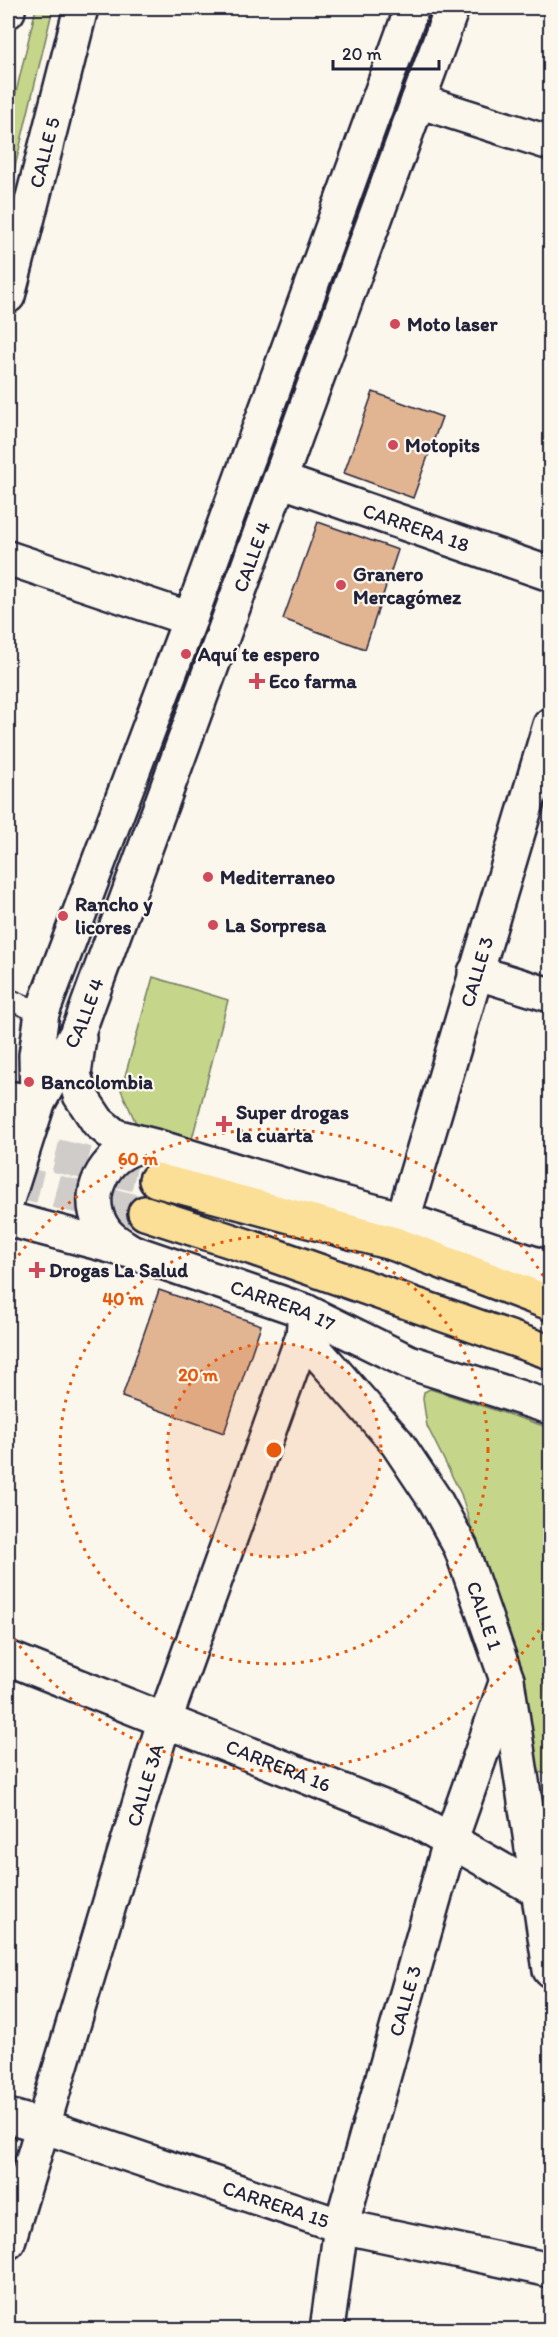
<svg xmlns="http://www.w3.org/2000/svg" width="558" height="2337" viewBox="0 0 558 2337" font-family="Itim,sans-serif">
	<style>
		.green { fill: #c5d68a; stroke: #747c62; stroke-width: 1.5 }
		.building { fill: #e1b492; stroke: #22223b; stroke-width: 1.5 }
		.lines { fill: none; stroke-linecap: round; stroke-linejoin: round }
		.primary-tunnel { stroke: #d0ccc9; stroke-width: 33; stroke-dasharray: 33 16; stroke-linecap: butt }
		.lane-casing { stroke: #22223b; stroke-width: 24 }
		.street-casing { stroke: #22223b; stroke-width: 38 }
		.secondary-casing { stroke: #22223b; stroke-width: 38 }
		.primary-casing { stroke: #22223b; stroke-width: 38 }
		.lane { stroke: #fbf7ec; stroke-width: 20 }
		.street { stroke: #fbf7ec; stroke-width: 33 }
		.secondary { stroke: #fbf7ec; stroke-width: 33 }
		.primary { stroke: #fbdf96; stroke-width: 33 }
		.ring { fill: none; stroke: #e8590c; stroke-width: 3; stroke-dasharray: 3 6 }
		.poi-dot { fill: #d1495b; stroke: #fbf7ec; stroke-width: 2 }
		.labels { text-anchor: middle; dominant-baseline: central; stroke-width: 4.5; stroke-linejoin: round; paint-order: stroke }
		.street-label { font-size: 20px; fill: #22223b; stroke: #fbf7ec }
		.poi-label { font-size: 20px; font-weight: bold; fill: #22223b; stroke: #fbf7ec; text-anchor: start }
		.centre { fill: #e8590c; stroke: #fbf7ec; stroke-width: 3 }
		.ring-label { font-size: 18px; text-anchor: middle; font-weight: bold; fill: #e8590c; stroke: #fbf7ec; stroke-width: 4.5; stroke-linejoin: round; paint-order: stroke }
	</style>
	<rect width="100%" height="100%" fill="#fbf7ec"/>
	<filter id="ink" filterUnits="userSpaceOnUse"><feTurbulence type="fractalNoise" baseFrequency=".0167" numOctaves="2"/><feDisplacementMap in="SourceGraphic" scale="12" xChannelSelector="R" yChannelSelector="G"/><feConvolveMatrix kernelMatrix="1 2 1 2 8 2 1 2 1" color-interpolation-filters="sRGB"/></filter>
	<g filter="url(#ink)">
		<g class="green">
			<path d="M36,8h17l-45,188v-70z"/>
			<path d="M153,977l75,23 -36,139 -56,-16 -15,-33z"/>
			<path d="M430,1389l120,39v203c-11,32 -3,67 0,99 1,13 0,26 0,39l-5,5 -9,-3 -42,-182 -19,-49 -14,-46 -34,-68 -4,-27 1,-7z"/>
		</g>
		<g class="building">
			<path d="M373,392l69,25 -29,81 -69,-25z"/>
			<path d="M318,522l80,28 -33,99 -82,-30z"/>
			<path d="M159,1290l102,35 -37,108 -102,-36z"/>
		</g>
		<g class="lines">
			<g class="primary-tunnel">
				<path d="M8,1144l148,36"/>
				<path d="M8,1180l137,33"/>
			</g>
			<g class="lane-casing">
				<path id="lane" d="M8,999l34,14"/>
			</g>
			<g class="street-casing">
				<g id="street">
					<path d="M418,101l132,42"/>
					<path id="s1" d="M280,480l270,94"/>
					<path d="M8,558l182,61"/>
					<path d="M475,972l75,23"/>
					<path id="s2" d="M403,1219l147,-494"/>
					<path id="s3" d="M8,1658l405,161 126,72 11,-1"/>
					<path id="s4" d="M8,2116l35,10 298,100 209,44"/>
					<path id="s5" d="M8,2242l156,-520 139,-386"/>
					<path id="s6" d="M327,2330l14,-104 109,-384 57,-162"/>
				</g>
			</g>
			<g class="secondary-casing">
				<g id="secondary">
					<path d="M8,11v-3"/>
					<path id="s7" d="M8,296l73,-288"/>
					<path d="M79,1038l-5,36 6,21 18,27 17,14 43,11 174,53 71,19 147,50"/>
					<path d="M8,1098l30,5"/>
					<path d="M37,1101l-1,-46 6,-42 148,-394 222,-611"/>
					<path id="s8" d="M8,1197l30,-94 42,-76 372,-1019"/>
					<path id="s9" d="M8,1219l122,32 175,60 104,51 141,45"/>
					<path d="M129,1250c-11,-7 -22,-13 -28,-25 -17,-31 3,-69 36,-78 5,-2 12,0 18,0"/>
					<path id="s10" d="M305,1311l-2,25 94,107 38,57 26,48 46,132 43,290"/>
				</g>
			</g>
			<g class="primary-casing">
				<g id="primary">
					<path d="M156,1180l239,64 155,59"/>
					<path d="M145,1213l108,35 297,104"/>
				</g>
			</g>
			<use href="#lane" class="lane"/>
			<use href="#street" class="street"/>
			<use href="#secondary" class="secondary"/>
			<use href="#primary" class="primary"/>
		</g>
	</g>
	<circle cx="274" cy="1450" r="107" fill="#e8590c" fill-opacity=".12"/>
	<g class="ring">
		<circle cx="274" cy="1450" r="107"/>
		<circle cx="274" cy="1450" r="214"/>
		<path d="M549 1615A321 321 0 0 1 8 1630M8 1270A321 321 0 0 1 549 1285"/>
	</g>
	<g class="poi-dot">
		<circle cx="395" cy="324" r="6"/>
		<circle cx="393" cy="445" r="6"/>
		<circle cx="341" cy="585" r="6"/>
		<circle cx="186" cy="654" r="6"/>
		<path d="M254 672h6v6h6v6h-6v6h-6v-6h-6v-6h6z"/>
		<circle cx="208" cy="877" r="6"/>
		<circle cx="63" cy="916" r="6"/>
		<circle cx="213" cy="925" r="6"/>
		<circle cx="29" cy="1082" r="6"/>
		<path d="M221 1115h6v6h6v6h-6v6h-6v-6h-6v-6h6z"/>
		<path d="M34 1261h6v6h6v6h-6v6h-6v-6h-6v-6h6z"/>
	</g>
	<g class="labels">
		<g class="street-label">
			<text stroke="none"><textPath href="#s7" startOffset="148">CALLE 5</textPath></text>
			<text stroke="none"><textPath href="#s1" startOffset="144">CARRERA 18</textPath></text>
			<text stroke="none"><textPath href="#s8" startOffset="686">CALLE 4</textPath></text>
			<text stroke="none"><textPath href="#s2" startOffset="258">CALLE 3</textPath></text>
			<text stroke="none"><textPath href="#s8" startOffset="200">CALLE 4</textPath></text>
			<text stroke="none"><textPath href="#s9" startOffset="288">CARRERA 17</textPath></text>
			<text stroke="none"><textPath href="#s10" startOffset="362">CALLE 1</textPath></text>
			<text stroke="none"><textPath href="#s3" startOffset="291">CARRERA 16</textPath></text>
			<text stroke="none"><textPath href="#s5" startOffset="477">CALLE 3A</textPath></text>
			<text stroke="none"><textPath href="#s6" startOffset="339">CALLE 3</textPath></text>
			<text stroke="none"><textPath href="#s4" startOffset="282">CARRERA 15</textPath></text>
		</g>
		<g class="poi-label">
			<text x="407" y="324">Moto laser</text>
			<text x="405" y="445">Motopits</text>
			<text x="353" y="574">Granero<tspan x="353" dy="23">Mercagómez</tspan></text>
			<text x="198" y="654">Aquí te espero</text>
			<text x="269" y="681">Eco farma</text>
			<text x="220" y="877">Mediterraneo</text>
			<text x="75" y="904">Rancho y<tspan x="75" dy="23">licores</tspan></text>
			<text x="225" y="925">La Sorpresa</text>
			<text x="41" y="1082">Bancolombia</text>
			<text x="236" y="1112">Super drogas<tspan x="236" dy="23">la cuarta</tspan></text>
			<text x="49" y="1270">Drogas La Salud</text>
		</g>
	</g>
	<circle cx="274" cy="1450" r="9" class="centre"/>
	<g class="ring-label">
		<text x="138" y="1165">60 m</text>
		<text x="123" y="1305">40 m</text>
		<text x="198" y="1381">20 m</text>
	</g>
	<rect width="558" height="2337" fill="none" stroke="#fbf7ec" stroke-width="30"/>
	<rect x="15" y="15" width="528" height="2307" fill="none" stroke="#22223b" stroke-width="2" filter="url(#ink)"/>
	<path d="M333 60v9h106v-9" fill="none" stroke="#22223b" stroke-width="3"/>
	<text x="342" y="60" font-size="18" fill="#22223b" stroke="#fbf7ec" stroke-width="4.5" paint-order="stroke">20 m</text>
</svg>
